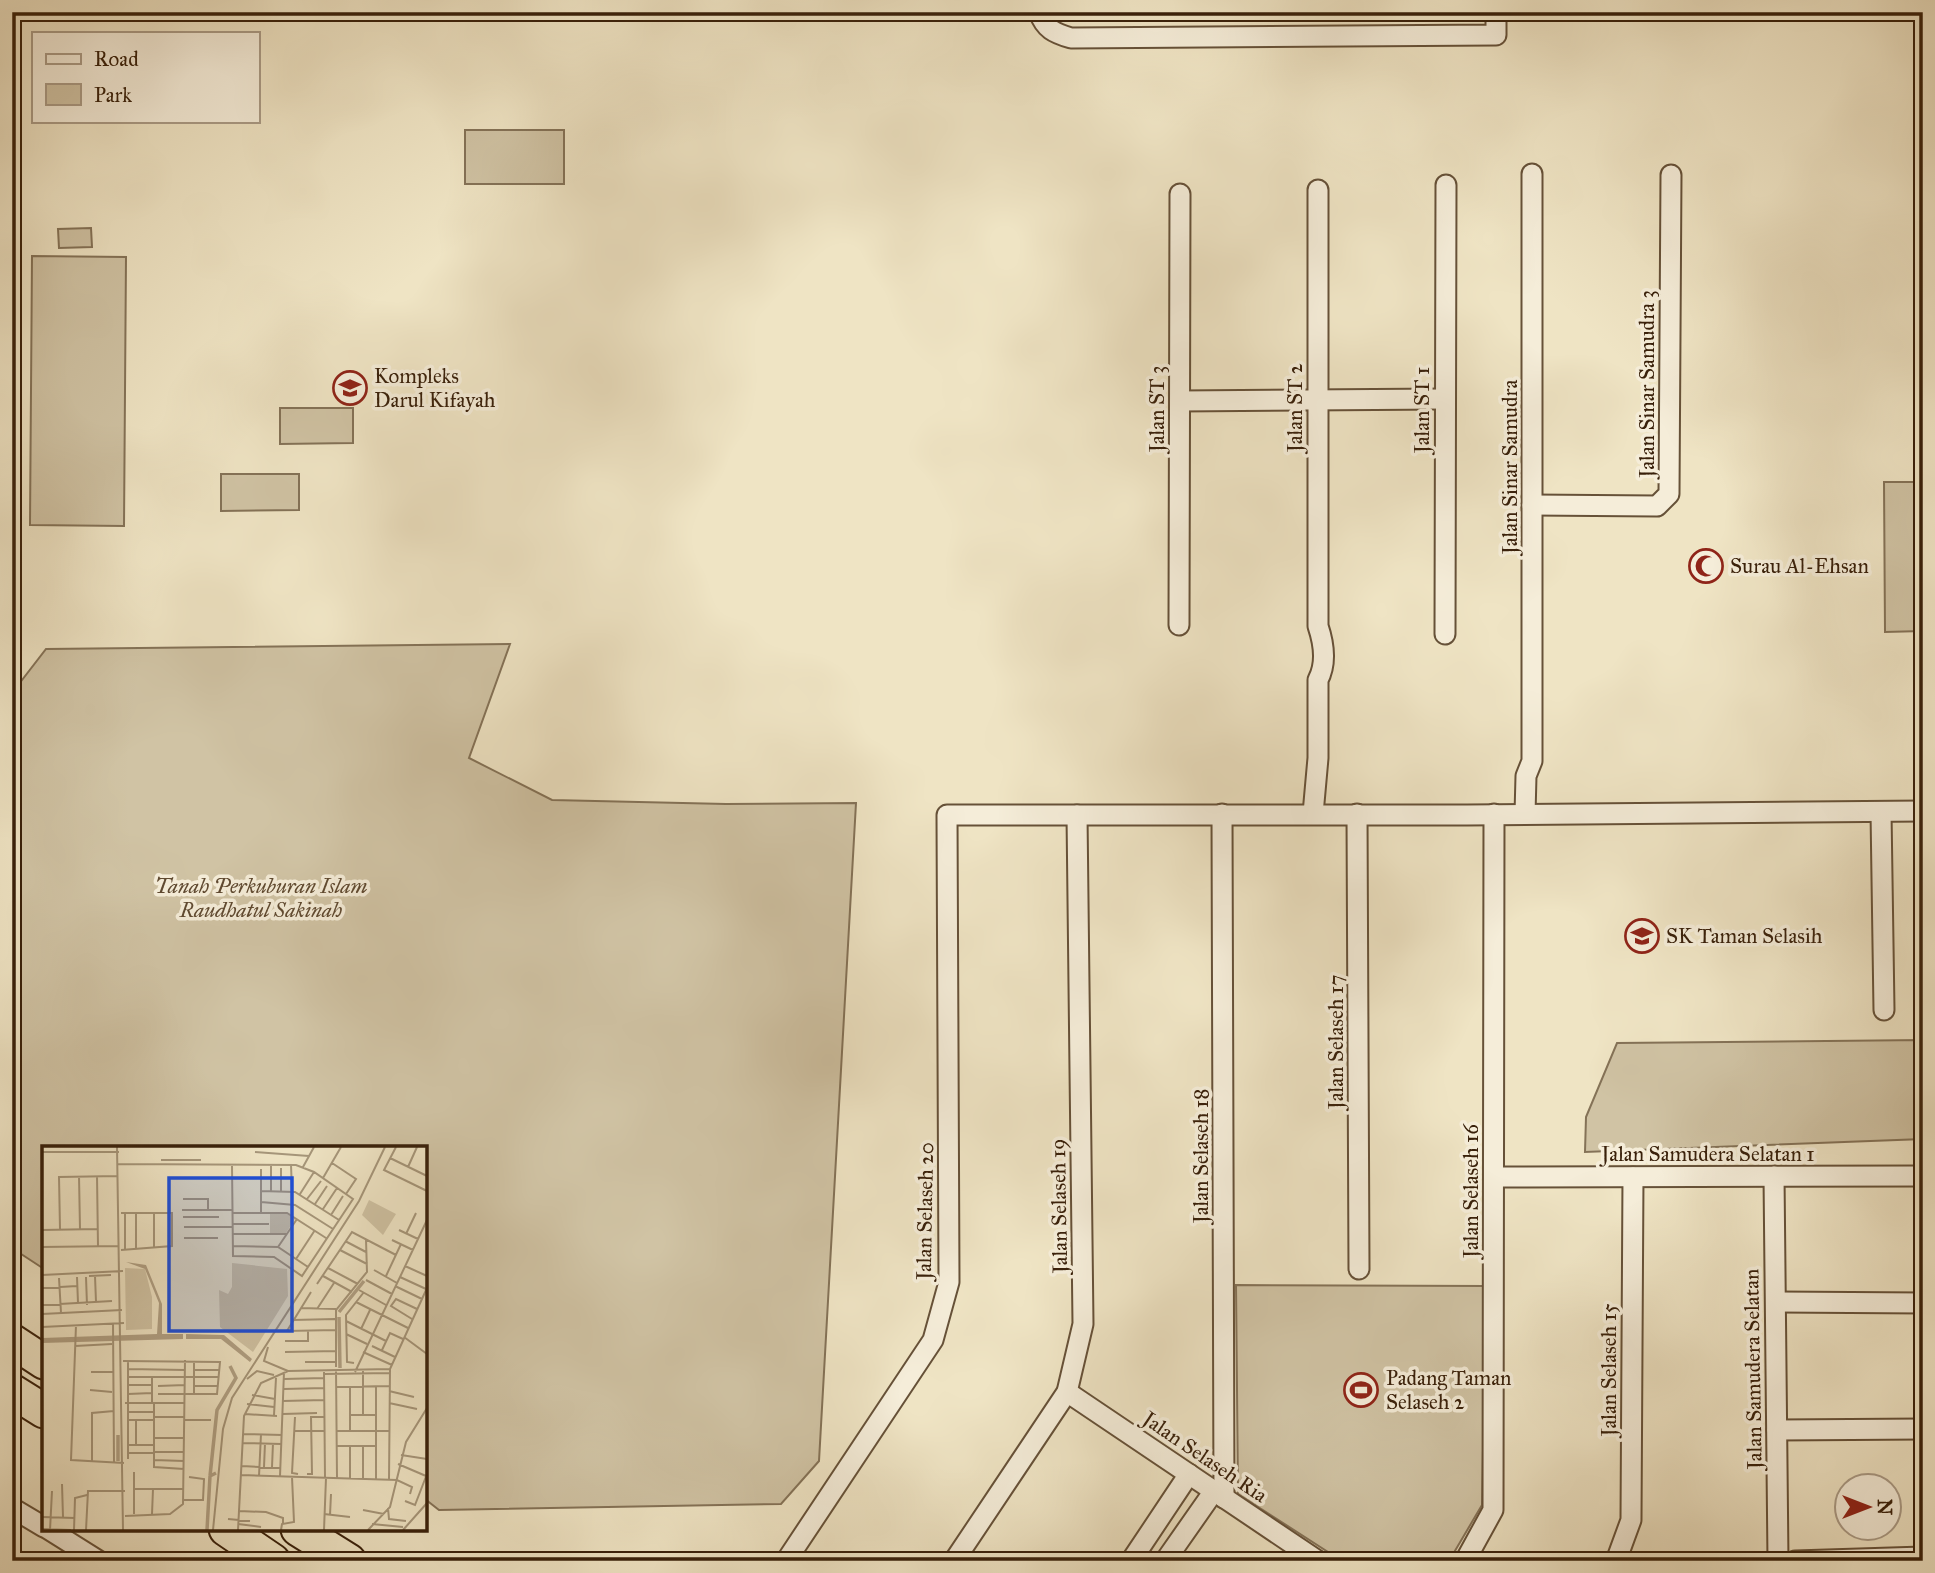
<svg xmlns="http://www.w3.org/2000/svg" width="1935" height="1573" viewBox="0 0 1935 1573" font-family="'IM FELL Great Primer',serif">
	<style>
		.green { fill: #d0c3a4; stroke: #847257; stroke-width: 2 }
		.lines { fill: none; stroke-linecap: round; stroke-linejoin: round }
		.street-casing { stroke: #665138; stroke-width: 23 }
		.highway-casing { stroke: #39200a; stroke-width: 37 }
		.street { stroke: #f5edd9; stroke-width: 19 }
		.highway { stroke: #efe4c4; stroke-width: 33 }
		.labels { text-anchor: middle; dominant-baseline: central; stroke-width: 7; stroke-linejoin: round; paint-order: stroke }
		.poi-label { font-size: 21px; fill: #39200a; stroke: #f5edd9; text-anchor: start }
		.street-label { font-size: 21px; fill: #39200a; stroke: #f5edd9 }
		.park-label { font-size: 21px; font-style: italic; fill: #5f4930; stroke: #f5edd9 }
		.inset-river { fill: none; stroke: #b1a185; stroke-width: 3.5 }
		.inset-road { fill: none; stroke: #a6967a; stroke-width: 2 }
		.view { fill: #1d4ed8; fill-opacity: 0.15; stroke: #1d4ed8; stroke-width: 3.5 }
		.inset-edge { fill: none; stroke: #39200a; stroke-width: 3.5 }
	</style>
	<rect width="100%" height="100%" fill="#efe4c4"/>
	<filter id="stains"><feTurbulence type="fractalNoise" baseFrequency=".00286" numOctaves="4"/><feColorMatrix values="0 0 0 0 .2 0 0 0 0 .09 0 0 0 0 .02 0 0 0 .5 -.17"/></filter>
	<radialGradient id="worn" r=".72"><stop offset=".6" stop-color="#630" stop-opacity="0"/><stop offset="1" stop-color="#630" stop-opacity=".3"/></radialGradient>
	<g class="green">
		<rect x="465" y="130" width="99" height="54"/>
		<path d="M91,228l1,19 -33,1 -1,-19z"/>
		<path d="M32,256l94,1 -2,269 -94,-1z"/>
		<path d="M280,408h73v35l-73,1z"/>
		<path d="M221,474h78v36l-78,1z"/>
		<path d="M1923,482v149l-38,1 -1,-150z"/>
		<path d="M510,644l-41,114 83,42 174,4 130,-1 -37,658 -38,43 -342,6 -14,-11v-351h-381v121l-32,-21v-555l34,-44z"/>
		<path d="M1923,1040v99l-338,13 1,-35 31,-74z"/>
		<path d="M1236,1285l250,1 -4,219 -33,56h-107l-104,-67z"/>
	</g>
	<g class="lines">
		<g class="street-casing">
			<g id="street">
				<path d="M1039,12c6,17 15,21 32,26l425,-3v-23"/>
				<path d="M1180,401l264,-2"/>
				<path d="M1532,505l125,1 12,-12 2,-319"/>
				<path d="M1179,625l1,-431"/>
				<path d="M1445,634l1,-449"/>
				<path d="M1881,812l3,198"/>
				<path d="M1222,814l2,684"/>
				<path d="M1313,814l5,-56v-78c9,-17 6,-36 0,-54v-436"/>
				<path d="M1357,814l2,455"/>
				<path d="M1525,814l1,-38 6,-15v-587"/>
				<path d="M1774,1176l4,385"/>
				<path d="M1494,1177l429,-1"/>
				<path d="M1776,1302l147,1"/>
				<path d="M1067,1392l251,169"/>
				<path d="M1777,1430l146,-1"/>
				<path d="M12,1508l32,19"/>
				<path d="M48,1529l51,32"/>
				<path d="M786,1561l147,-221 16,-58 -2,-467h520l456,-4"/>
				<path d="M954,1561l113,-169 16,-68 -6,-509"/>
				<path d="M1131,1561l58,-87"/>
				<path d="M1165,1561l49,-70"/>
				<path d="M1465,1561l28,-51 1,-696"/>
				<path d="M1616,1561l15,-41 2,-343"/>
				<path d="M1795,1561l128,-4"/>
			</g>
		</g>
		<g class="highway-casing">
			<g id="highway">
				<path d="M12,1341l32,21"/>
				<path d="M12,1391l32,20"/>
				<path d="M226,1529l47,32"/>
				<path d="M298,1529l51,32"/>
			</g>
		</g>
		<use href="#street" class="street"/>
		<use href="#highway" class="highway"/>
	</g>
	<defs>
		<g id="school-ring" transform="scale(1.75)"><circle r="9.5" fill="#f5edd9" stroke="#8f2418" stroke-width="1.5"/><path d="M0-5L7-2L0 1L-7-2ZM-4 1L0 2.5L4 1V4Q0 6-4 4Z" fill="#8f2418"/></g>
		<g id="mosque-ring" transform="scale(1.75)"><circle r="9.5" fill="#f5edd9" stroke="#8f2418" stroke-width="1.5"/><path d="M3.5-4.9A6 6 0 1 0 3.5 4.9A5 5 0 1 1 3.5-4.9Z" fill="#8f2418"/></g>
		<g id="stadium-ring" transform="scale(1.75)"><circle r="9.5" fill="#f5edd9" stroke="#8f2418" stroke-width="1.5"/><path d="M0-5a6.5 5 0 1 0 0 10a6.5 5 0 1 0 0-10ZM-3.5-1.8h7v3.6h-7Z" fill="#8f2418"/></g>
	</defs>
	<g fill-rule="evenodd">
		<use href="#school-ring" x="350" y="388"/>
		<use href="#mosque-ring" x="1706" y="566"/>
		<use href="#school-ring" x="1642" y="936"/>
		<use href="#stadium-ring" x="1361" y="1390"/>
	</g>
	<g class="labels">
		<g class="poi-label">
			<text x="374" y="376">Kompleks<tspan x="374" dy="24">Darul Kifayah</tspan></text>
			<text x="1730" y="566">Surau Al-Ehsan</text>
			<text x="1666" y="936">SK Taman Selasih</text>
			<text x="1386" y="1378">Padang Taman<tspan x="1386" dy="24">Selaseh 2</tspan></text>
		</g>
		<g class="street-label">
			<text transform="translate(1647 384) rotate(-90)">Jalan Sinar Samudra 3</text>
			<text transform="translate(1295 408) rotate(-90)">Jalan ST 2</text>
			<text transform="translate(1157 409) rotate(-90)">Jalan ST 3</text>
			<text transform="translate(1422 410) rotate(-90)">Jalan ST 1</text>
			<text transform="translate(1510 467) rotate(-90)">Jalan Sinar Samudra</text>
			<text transform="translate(1336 1042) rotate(-90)">Jalan Selaseh 17</text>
			<text x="1708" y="1154">Jalan Samudera Selatan 1</text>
			<text transform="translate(1201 1156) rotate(-90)">Jalan Selaseh 18</text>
			<text transform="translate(1471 1191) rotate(-90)">Jalan Selaseh 16</text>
			<text transform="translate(1059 1206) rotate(-91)">Jalan Selaseh 19</text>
			<text transform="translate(925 1211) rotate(-89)">Jalan Selaseh 20</text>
			<text transform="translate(1753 1369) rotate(-91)">Jalan Samudera Selatan</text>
			<text transform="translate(1609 1370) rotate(-90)">Jalan Selaseh 15</text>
			<text transform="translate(1205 1457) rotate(34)">Jalan Selaseh Ria</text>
		</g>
		<g class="park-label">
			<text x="261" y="886">Tanah Perkuburan Islam<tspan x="261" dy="24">Raudhatul Sakinah</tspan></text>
		</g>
	</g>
	<g transform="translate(42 1146)">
		<rect width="385" height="385" fill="#efe4c4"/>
		<path d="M327,54l27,14 -13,21 -21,-20zM228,68h17l8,5 -9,14h-16zM190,117l55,6 1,27 -35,56 -33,-25 -1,-37 9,4 4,-7zM83,122l20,1 7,28v32l-26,1z" fill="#d0c3a4"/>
		<path d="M84,116l20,3 16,39v30h21v5l-141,4v-5l115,-4 2,-31 -14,-34zM144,188l38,1 28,24 -2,3 -29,-23h-35z" fill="#b1a185"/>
		<path class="inset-river" d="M297,166l25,-31M297,171l1,51M76,315v-26M168,330l7,-66 19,-32 -6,-12M165,384l3,-54 6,-3"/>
		<path class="inset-road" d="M75,1l6,383M354,1l-12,23 43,21M0,6h77M213,6l54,4M348,12l37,18M119,14h40M290,17l24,16 -10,15M76,18l178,1 18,7 39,27 -51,77 -28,-19 -41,-1 -1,-90M249,19l1,26M261,21l11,-20M366,21l9,-20M239,22v23M219,23v44M37,30l1,53M55,30l1,70M281,32l18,-31M219,45l34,1 44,28M229,45v-25M258,48l14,-22M141,53h25v11M265,53l14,-18M219,56l34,3 38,24M273,58l12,-18M281,63l14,-21M140,64h51M83,67v37M94,67v37M112,67v36M191,67h54l39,25M289,69l12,-19M141,71h36M191,78h36M142,81h49M18,83l-1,-52 59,-1M0,84l56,-1M357,84l19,9M191,88h54M364,88l10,-21M142,92h34M350,94l21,10M303,95l21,11M191,100l45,1 30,20M0,101l77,-1M236,101l19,-28M79,104l51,-4v-33h-51M298,104l27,14M254,113l19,-29M363,120l22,10M286,122l30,16M332,124l23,13M0,129l81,-4M47,130l22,-1M53,130l1,26M281,130l29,16M344,130l15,-32M35,131l1,26M44,131l1,28M358,131l26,12M17,132l2,35M324,134l26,14M275,138l35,-52 44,23M353,140l27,13M1,142l34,-2M317,144l27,15M269,146l-24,39 49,-1M314,156l52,26M0,159l70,-4M259,162l35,1M275,163l17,-26M0,168l80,-4M370,173l-21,-13 5,-7 21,10M251,174l42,-1M304,175l40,20M71,177l1,140M34,179l-5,135 53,3M0,181l82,-4M319,183l9,-19M304,188l21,10M362,191l23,17M243,195h23v-10M33,200l37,-2M330,200l23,11M226,201l-4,14 24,10M340,204l8,-17 13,6M243,206l51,-1M321,206l29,13M81,215l97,1 -3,32h-59M86,215v98M152,215v33M263,216h31M312,217l-7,-1 -1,-47 18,-23M294,221v-57l31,-38 -1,-32M86,223l57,1M152,224h26M294,224l1,108M321,225v44M49,226h23M282,226l1,106M313,226l72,-152M282,228l66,-1M86,231h91M110,232v25M205,233l10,-8 17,4M242,233l40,-1M86,239h24M116,240l27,-1M152,240h24M334,240v93M294,241l53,-1M242,243l40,-1M48,244l22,2M347,245l25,6M86,248l24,-1M210,249l23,4M241,255l41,-1M83,257h60M112,257v64l30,2M347,257l28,6M205,258l27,3M86,266h26M203,268l32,2M241,268l34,-1M232,269l2,-37M308,269h26M112,271h31M253,271l-3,56 6,1M86,274h26M94,274v25M143,274h26M252,285h30M295,285h52M308,285v-44M201,288l39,1M112,292h30M201,297l38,1M86,299h26M295,300h39M321,300v33M112,306h30M86,307h26M359,309l26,4M112,314l30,1M50,316v-49l22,-2M356,318l28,12M200,320l38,2M222,321l1,-24M230,321l1,-24M92,326v42M265,328h5l-1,-57h13M199,329l156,5 15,7 -2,7M217,330l2,-42M238,330l4,-104M308,333v-33M347,334l1,-111 37,-81M20,338l1,33M92,343h50M142,354h19l1,-21 -15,-2M363,355l10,4 12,-31M346,362l1,11 17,2M321,364l21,4M197,365l27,1 17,6v5M110,368l1,-25M282,368l26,3M288,369l1,-21M83,370l45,-2 13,-10 2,-144M0,371l33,1M186,373l22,2M196,378l23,3M330,378l31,3M0,383l29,1M8,384l2,-39M32,384l1,-32 12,-3M44,384l2,-39h37M171,384l10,-101 9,-31 127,-197 26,-54M196,384l6,-114 17,-33 27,-12 102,-2M239,384l1,-6 12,-2 -2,-45M282,384l2,-52M326,384l22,-23 16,-65 21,-34M361,384l24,-27"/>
		<path class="view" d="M127,32h123v153h-123z"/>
		<rect width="385" height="385" class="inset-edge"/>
	</g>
	<rect width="1935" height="1573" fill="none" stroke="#efe4c4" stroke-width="42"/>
	<rect x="14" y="14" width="1907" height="1545" fill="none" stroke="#39200a" stroke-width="3.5"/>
	<rect x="21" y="21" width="1893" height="1531" fill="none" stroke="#39200a" stroke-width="2"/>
	<rect x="32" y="32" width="228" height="91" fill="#f5edd9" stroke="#aa9b86" stroke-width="2"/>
	<rect x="46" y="54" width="35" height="10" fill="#f5edd9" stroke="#aa9b86" stroke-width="2"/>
	<text x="94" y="66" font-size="21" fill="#39200a">Road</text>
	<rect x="46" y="84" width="35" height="21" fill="#d0c3a4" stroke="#aa9b86" stroke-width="2"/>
	<text x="94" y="102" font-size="21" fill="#39200a">Park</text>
	<g transform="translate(1868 1507) rotate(90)"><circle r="33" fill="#f5edd9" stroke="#aa9b86" stroke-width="2"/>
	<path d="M0-5L12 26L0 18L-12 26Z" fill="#8f2418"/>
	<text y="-10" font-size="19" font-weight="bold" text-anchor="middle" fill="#39200a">N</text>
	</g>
	<rect width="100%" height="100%" filter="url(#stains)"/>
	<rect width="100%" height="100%" fill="url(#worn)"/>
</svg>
